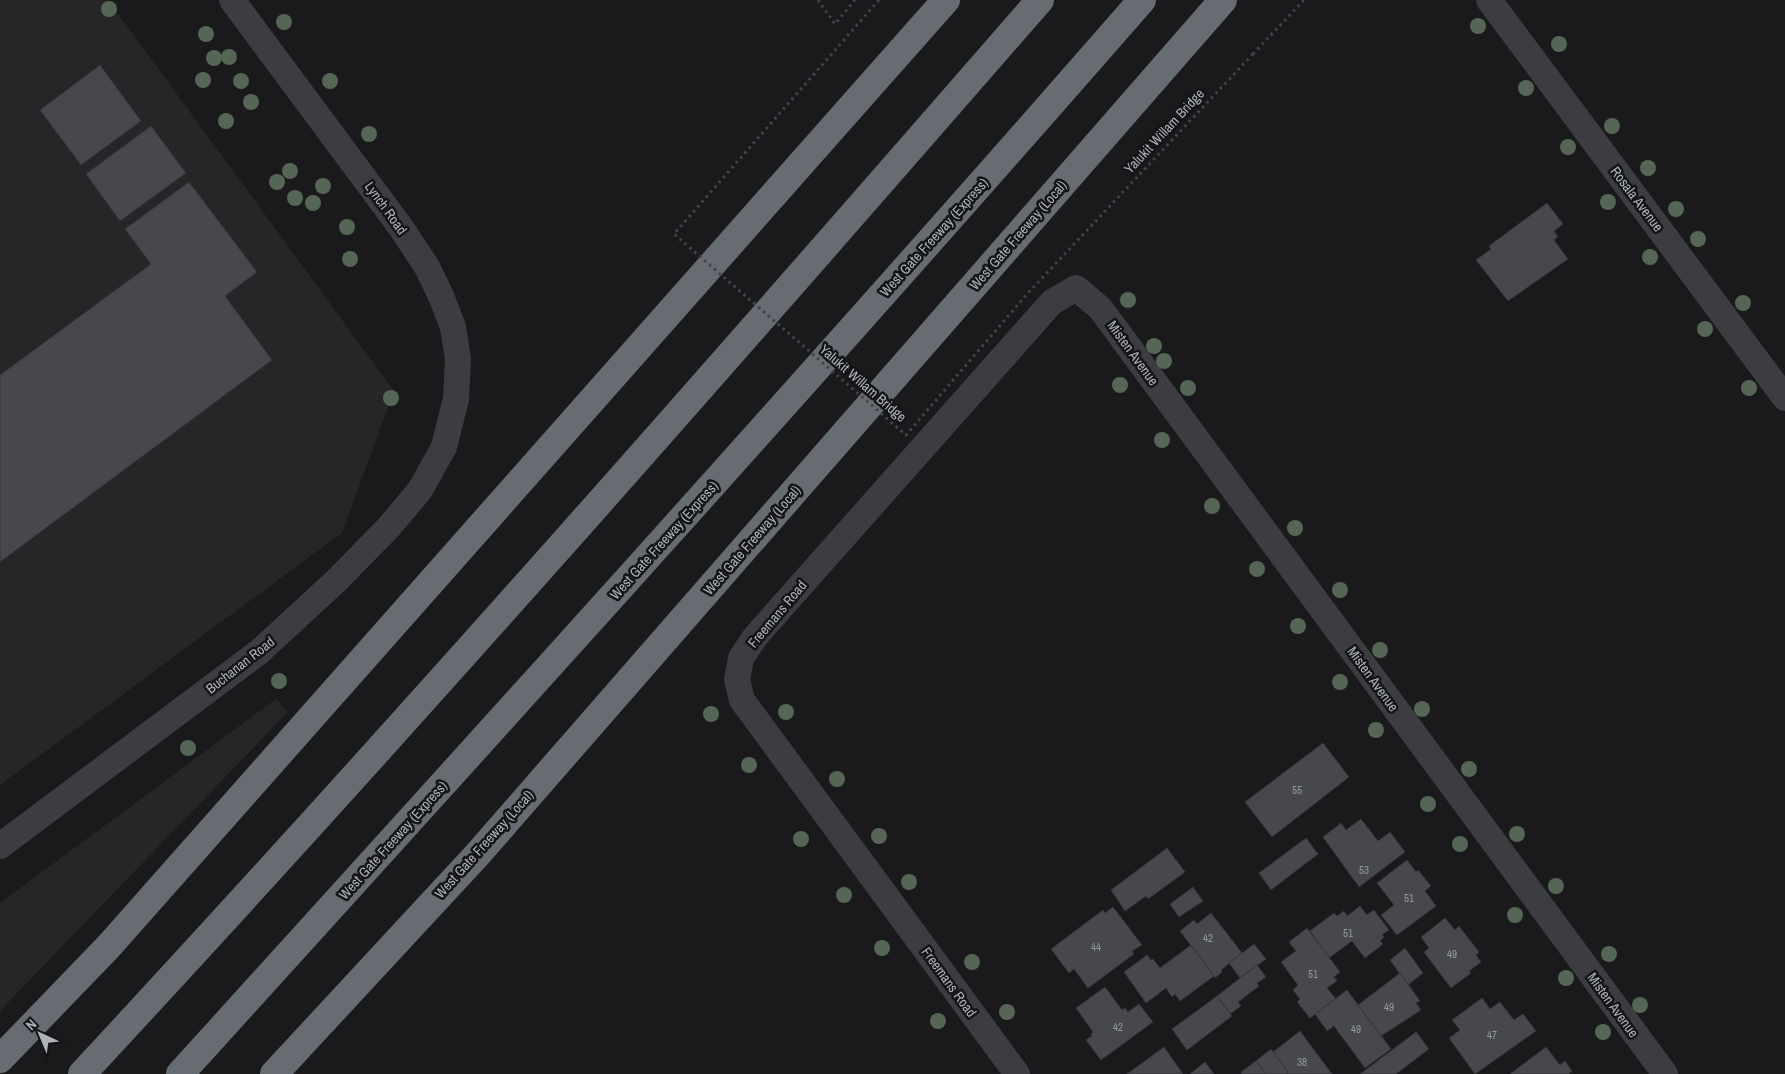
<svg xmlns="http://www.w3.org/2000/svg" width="1785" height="1074" viewBox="0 0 1785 1074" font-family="'Archivo Narrow',sans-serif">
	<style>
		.built { fill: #262629 }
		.building { fill: #47484c; stroke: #343538 }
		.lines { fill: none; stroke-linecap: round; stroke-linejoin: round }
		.path { stroke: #414448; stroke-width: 3; stroke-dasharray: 2.5 4; stroke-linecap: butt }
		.street { stroke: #3b3d41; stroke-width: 26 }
		.highway { stroke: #676c72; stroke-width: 28 }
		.path-bridge { stroke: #414448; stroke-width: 3; stroke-dasharray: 2.5 4; stroke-linecap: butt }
		.tree { fill: #566656 }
		.labels { text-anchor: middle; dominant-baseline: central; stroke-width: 5; stroke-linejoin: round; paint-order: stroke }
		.number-label { font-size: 11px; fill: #94989f }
		.street-label { font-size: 14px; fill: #adb3bb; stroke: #151517 }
	</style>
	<rect width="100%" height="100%" fill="#1a1a1c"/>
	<g class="built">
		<path d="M0,0h108l286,391 -52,142 -342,252z"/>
		<path d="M276,699l12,13 -288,299v-108z"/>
	</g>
	<g class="building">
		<path d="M100,65l41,56 -60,44 -41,-55z"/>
		<path d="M151,126l35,47 -66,48 -34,-47z"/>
		<path d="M189,182l68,90 -32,24 47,64 -272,202v-187l151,-111 -26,-35z"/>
		<path d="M1547,203l16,21 -9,7 4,6 -4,3 14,19 -60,42 -32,-41 15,-11 -2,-3z"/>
		<path d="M1323,743l26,34 -77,60 -27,-35z"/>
		<path d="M1361,819l17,22 12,-9 15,20 -46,35 -36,-50 18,-14 5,7z"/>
		<path d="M1306,838l12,16 -47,36 -12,-17z"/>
		<path d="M1167,848l18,24 -37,27 -2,-3 -21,15 -14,-21z"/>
		<path d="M1407,860l9,12 2,-2 13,16 -6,5 11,15 -39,29 -16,-20 13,-10 -17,-22z"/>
		<path d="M1193,887l10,14 -24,16 -9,-13z"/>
		<path d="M1360,906l7,9 7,-5 15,20 -7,5 2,2 -4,4 3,3 -18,14 -13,-17 -23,17 -19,-27 24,-18 3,3 7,-5 3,5z"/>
		<path d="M1113,907l29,38 -10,6 2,3 -46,34 -14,-19 -5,4 -18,-24 52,-39 2,3z"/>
		<path d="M1211,913l31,40 -21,17 1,2 -7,6 -35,-47 14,-11 3,4z"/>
		<path d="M1445,918l10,12 4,-4 20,26 -3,3 5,7 -12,9 2,2 -20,15 -27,-36 5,-4 -8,-11z"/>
		<path d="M1307,928l33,44 -6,5 3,4 -10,7 9,11 -26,19 -13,-16 3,-3 -7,-9 5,-5 -17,-23 15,-11 -7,-9z"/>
		<path d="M1254,944l12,15 -26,19 -11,-15z"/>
		<path d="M1191,945l23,31 -34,25 -5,-7 -3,3 -6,-9 -20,15 -22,-31 23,-17 4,5 2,-1 7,9z"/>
		<path d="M1405,948l18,25 -15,12 -18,-25z"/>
		<path d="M1257,965l9,12 -9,6 2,3 -21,16 3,4 -11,8 -13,-18z"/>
		<path d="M1400,973l20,28 -4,2 5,7 -40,26 -23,-31z"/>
		<path d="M1105,987l17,23 3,-2 3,4 11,-8 14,18 -52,38 -15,-20 6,-4 -1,-2 2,-2 -17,-24z"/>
		<path d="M1347,990l44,59 -26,19 -31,-42 -7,5 -12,-17z"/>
		<path d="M1217,996l15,20 -45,34 -15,-21z"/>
		<path d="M1482,998l8,11 10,-7 14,18 9,-6 13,17 -61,43 -26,-36 11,-8 -8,-10z"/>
		<path d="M1300,1031l32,43h-44l-15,-22z"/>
		<path d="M1416,1032l13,17 -33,25h-36z"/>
		<path d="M1164,1047l19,27h-56z"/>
		<path d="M1546,1047l14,18 5,-4 7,10 -4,3h-58z"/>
		<path d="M1271,1049l17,23 -2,2h-20l-10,-13z"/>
		<path d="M1256,1061l10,13h-24l-1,-2z"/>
		<path d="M1205,1062l9,12h-24z"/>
	</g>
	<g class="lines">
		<g class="path">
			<path d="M818,0l17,24 20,-24"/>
			<path d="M1253,54l51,-54"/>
		</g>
		<g class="street">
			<path d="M1489,0l296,398"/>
			<path d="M0,846l259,-194 77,-71 53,-54 31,-37 24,-43 12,-48 2,-40 -5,-32 -12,-31 -14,-29 -25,-38 -170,-229"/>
			<path d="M1017,1074l-275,-374 -5,-20 4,-22 14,-21 297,-335 24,-14 24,20 565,766"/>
		</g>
		<g class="highway">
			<path d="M0,1059l109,-113 837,-946"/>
			<path d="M82,1074c327,-352 643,-712 958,-1074"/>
			<path d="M180,1074c323,-356 646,-712 962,-1074"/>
			<path d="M274,1074l203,-219 746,-855"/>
		</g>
		<path class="path-bridge" d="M879,0l-205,234 232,201 122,-142 225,-239"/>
	</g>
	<g class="tree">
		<circle cx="109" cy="9" r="8"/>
		<circle cx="284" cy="22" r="8"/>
		<circle cx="1478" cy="26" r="8"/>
		<circle cx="206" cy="34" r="8"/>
		<circle cx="1559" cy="44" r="8"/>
		<circle cx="229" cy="57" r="8"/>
		<circle cx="214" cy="58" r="8"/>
		<circle cx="203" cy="80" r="8"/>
		<circle cx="241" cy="81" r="8"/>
		<circle cx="330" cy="81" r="8"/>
		<circle cx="1526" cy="88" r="8"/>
		<circle cx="251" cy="102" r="8"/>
		<circle cx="226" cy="121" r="8"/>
		<circle cx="1612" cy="126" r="8"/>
		<circle cx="369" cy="134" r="8"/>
		<circle cx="1568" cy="147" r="8"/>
		<circle cx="1648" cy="168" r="8"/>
		<circle cx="290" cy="171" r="8"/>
		<circle cx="277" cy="182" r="8"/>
		<circle cx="323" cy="186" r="8"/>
		<circle cx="295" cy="198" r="8"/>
		<circle cx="1608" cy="202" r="8"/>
		<circle cx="313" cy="203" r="8"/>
		<circle cx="1676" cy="209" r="8"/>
		<circle cx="347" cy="227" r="8"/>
		<circle cx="1698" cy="239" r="8"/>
		<circle cx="1650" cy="257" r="8"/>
		<circle cx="350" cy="259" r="8"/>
		<circle cx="1128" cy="300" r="8"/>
		<circle cx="1743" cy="303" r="8"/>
		<circle cx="1705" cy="329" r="8"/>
		<circle cx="1154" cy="346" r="8"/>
		<circle cx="1164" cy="361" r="8"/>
		<circle cx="1120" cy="385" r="8"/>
		<circle cx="1188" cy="388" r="8"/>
		<circle cx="1749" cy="388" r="8"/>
		<circle cx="391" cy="398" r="8"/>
		<circle cx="1162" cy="440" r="8"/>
		<circle cx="1212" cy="506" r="8"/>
		<circle cx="1295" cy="528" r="8"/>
		<circle cx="1257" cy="569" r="8"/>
		<circle cx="1340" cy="590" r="8"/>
		<circle cx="1298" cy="626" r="8"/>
		<circle cx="1380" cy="650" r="8"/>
		<circle cx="279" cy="681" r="8"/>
		<circle cx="1340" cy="682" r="8"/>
		<circle cx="1422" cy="709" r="8"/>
		<circle cx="786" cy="712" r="8"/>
		<circle cx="711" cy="714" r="8"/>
		<circle cx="1376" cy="730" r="8"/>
		<circle cx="188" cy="748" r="8"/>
		<circle cx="749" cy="765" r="8"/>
		<circle cx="1469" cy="769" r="8"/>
		<circle cx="837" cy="779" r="8"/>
		<circle cx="1428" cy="804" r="8"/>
		<circle cx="1517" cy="834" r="8"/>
		<circle cx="879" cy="836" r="8"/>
		<circle cx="801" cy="839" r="8"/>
		<circle cx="1460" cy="844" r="8"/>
		<circle cx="909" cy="882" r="8"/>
		<circle cx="1556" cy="886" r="8"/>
		<circle cx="844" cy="895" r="8"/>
		<circle cx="1515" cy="915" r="8"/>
		<circle cx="882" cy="948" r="8"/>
		<circle cx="1609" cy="954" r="8"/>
		<circle cx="972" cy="962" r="8"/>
		<circle cx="1566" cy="978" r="8"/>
		<circle cx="1640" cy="1005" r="8"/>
		<circle cx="1007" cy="1012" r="8"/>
		<circle cx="938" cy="1021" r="8"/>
		<circle cx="1603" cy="1032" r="8"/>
	</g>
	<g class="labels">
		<g class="number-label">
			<text x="1297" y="790">55</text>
			<text x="1364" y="870">53</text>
			<text x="1409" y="898">51</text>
			<text x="1348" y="933">51</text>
			<text x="1208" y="938">42</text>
			<text x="1096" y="947">44</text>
			<text x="1452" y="954">49</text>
			<text x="1313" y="974">51</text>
			<text x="1389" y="1007">49</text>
			<text x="1118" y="1027">42</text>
			<text x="1356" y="1029">49</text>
			<text x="1492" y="1035">47</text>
			<text x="1302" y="1062">38</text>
		</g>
		<g class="street-label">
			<text transform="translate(1164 131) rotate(-47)">Yalukit Willam Bridge</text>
			<text transform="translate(1637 199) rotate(53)">Rosala Avenue</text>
			<text transform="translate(386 208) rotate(54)">Lynch Road</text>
			<text transform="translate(1018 235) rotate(-49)">West Gate Freeway (Local)</text>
			<text transform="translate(934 237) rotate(-48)">West Gate Freeway (Express)</text>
			<text transform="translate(1133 353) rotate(54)">Misten Avenue</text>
			<text transform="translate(863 383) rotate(41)">Yalukit Willam Bridge</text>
			<text transform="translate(664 540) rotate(-48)">West Gate Freeway (Express)</text>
			<text transform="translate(752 540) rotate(-49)">West Gate Freeway (Local)</text>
			<text transform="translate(777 614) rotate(-50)">Freemans Road</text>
			<text transform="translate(240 665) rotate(-38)">Buchanan Road</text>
			<text transform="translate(1373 679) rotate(54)">Misten Avenue</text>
			<text transform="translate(393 840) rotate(-48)">West Gate Freeway (Express)</text>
			<text transform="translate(484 844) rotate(-48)">West Gate Freeway (Local)</text>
			<text transform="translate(949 982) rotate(54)">Freemans Road</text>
			<text transform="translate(1613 1005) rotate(54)">Misten Avenue</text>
		</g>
	</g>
	<g transform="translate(40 1034) rotate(316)" stroke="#151517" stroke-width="4" paint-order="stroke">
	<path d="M0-4L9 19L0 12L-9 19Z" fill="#adb3bb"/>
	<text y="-8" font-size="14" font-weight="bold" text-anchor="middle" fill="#adb3bb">N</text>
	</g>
</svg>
